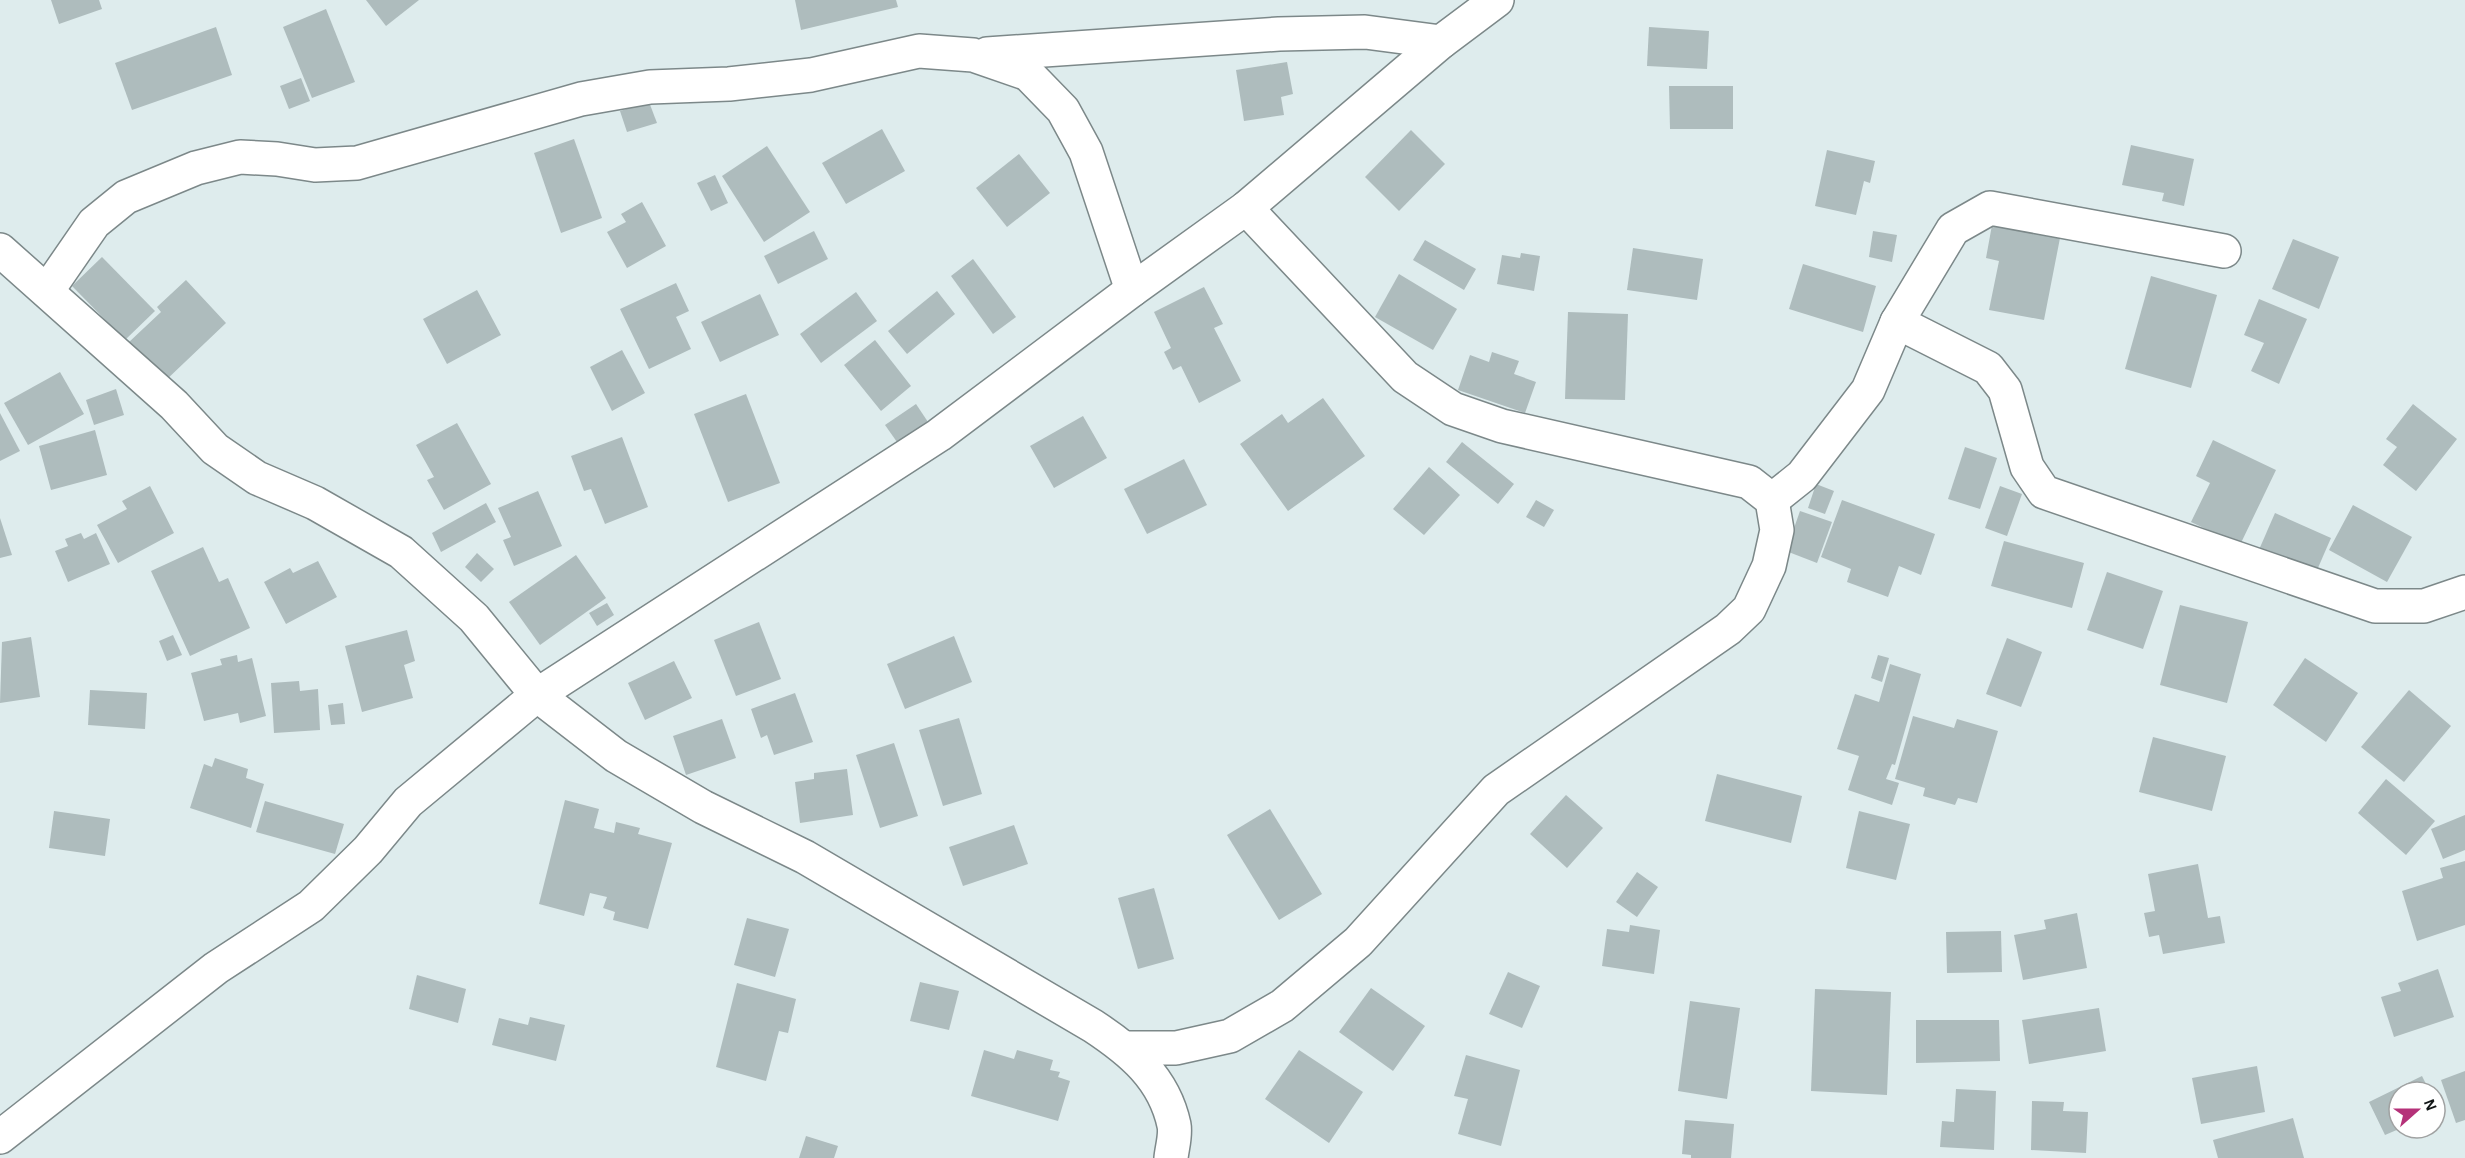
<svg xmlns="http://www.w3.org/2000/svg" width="2465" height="1158" viewBox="0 0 2465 1158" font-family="'Alegreya Sans',sans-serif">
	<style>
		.building { fill: #aebcbd }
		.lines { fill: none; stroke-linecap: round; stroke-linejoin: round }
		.minor-casing { stroke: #7c8889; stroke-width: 36 }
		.tertiary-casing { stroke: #7c8889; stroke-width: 36 }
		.minor { stroke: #fff; stroke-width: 33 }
		.tertiary { stroke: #fff; stroke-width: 33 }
	</style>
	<rect width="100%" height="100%" fill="#deeced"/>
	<g class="building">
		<path d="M51,0h48l3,9 -43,15z"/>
		<path d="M366,0h53l-33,26z"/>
		<path d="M795,0h101l2,7 -97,23z"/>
		<path d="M326,9l29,73 -43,16 -29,-71z"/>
		<path d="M216,27l16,48 -100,35 -17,-47z"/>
		<path d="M1649,27l60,4 -2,38 -60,-3z"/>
		<path d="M1287,62l6,32 -12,3 3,18 -40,6 -8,-51z"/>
		<path d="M301,78l9,23 -21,8 -9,-23z"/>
		<path d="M1669,86h64v43h-63z"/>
		<path d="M649,102l8,21 -30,9 -7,-21z"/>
		<path d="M882,129l23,42 -59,33 -24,-41z"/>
		<path d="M1411,130l34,34 -46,47 -34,-34z"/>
		<path d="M574,139l28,79 -41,15 -27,-80z"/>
		<path d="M2131,145l63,14 -10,47 -22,-5 2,-8 -42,-8z"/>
		<path d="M767,146l43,66 -46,30 -42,-66z"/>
		<path d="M1827,150l48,11 -5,22 -6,-2 -8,34 -41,-9z"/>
		<path d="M1019,154l31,39 -43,34 -31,-39z"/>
		<path d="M715,175l13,28 -17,8 -14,-28z"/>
		<path d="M642,202l24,44 -39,22 -20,-36 19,-10 -5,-8z"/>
		<path d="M1992,225l68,13 -16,82 -55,-10 10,-49 -13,-3z"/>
		<path d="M814,231l14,28 -50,25 -14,-28z"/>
		<path d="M1873,231l24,4 -5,27 -23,-5z"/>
		<path d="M2293,239l46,18 -20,52 -47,-20z"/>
		<path d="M1425,240l51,29 -12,21 -51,-30z"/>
		<path d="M1633,248l70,11 -6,41 -70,-10z"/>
		<path d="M1521,253l19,3 -6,35 -37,-7 5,-29 18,3z"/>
		<path d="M102,257l53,54 -30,29 -53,-54z"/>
		<path d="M973,259l43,58 -23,17 -42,-58z"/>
		<path d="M1803,264l73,22 -13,46 -74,-23z"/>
		<path d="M1399,274l58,35 -24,41 -58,-33z"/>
		<path d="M2151,276l66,19 -26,93 -66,-19z"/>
		<path d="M186,280l40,43 -62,59 -36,-39 33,-31 -4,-5z"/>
		<path d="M676,283l13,28 -13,6 15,32 -42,20 -29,-60z"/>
		<path d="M1204,287l19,37 -9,4 27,53 -42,22 -18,-37 -8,4 -9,-18 7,-4 -17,-36z"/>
		<path d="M477,290l24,45 -54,29 -24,-45z"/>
		<path d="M937,291l18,23 -48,40 -19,-23z"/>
		<path d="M856,292l21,29 -56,42 -21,-29z"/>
		<path d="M760,294l19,41 -59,27 -19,-40z"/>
		<path d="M2259,299l48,20 -28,65 -28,-13 13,-28 -20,-8z"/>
		<path d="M1568,312l60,2 -3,86 -60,-1z"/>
		<path d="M875,340l36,46 -30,25 -37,-46z"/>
		<path d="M622,350l23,43 -33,18 -22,-44z"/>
		<path d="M1492,352l27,9 -5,13 22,8 -11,31 -67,-23 12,-35 19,7z"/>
		<path d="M60,372l24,42 -56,31 -24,-42z"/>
		<path d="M116,389l8,26 -30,10 -8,-25z"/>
		<path d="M746,394l34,89 -52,19 -34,-88z"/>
		<path d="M1323,398l42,58 -77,55 -48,-67 42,-30 6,9z"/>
		<path d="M916,404l12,18 -31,20 -12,-17z"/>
		<path d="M2413,404l44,35 -41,52 -33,-26 14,-18 -11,-8z"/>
		<path d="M0,413l20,38 -20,10z"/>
		<path d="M1083,416l24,42 -53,30 -24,-42z"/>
		<path d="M457,423l34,61 -47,26 -17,-30 7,-3 -18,-32z"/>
		<path d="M95,430l12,45 -56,15 -12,-44z"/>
		<path d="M622,437l26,70 -43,17 -14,-35 -7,2 -13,-35z"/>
		<path d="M2213,440l63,30 -36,75 -49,-23 19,-39 -14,-7z"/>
		<path d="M1462,442l52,42 -16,20 -52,-42z"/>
		<path d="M1965,447l32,11 -17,51 -32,-10z"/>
		<path d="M1184,459l23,46 -60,29 -23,-45z"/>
		<path d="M1429,467l31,28 -36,40 -31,-26z"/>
		<path d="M1816,484l18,7 -9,23 -17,-6z"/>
		<path d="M150,486l24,47 -56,30 -21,-38 30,-16 -5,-8z"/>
		<path d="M2000,486l22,8 -15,42 -22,-8z"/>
		<path d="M538,491l24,55 -48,20 -11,-26 8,-3 -13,-29z"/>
		<path d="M1536,500l18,10 -10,17 -18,-10z"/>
		<path d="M1842,500l93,34 -14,41 -22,-9 -11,31 -41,-15 4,-13 -30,-12z"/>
		<path d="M486,503l10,19 -55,30 -9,-19z"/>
		<path d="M2353,505l59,32 -25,45 -58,-32z"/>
		<path d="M1800,511l32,11 -15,41 -31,-12z"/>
		<path d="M2275,513l56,25 -17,39 -56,-25z"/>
		<path d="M0,518l12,37 -12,3z"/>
		<path d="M81,533l3,6 12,-6 14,31 -42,18 -13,-31 13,-5 -3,-7z"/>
		<path d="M2004,541l80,22 -12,45 -81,-22z"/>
		<path d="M203,547l16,35 9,-4 22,50 -60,28 -39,-85z"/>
		<path d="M477,553l17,16 -13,13 -16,-15z"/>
		<path d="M576,555l30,43 -66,47 -31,-43z"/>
		<path d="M318,561l19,36 -51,27 -22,-42 26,-14 3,5z"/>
		<path d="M2107,572l56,19 -20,58 -56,-19z"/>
		<path d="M607,603l7,12 -17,11 -8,-13z"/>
		<path d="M2180,605l68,17 -21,81 -67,-18z"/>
		<path d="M759,622l22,57 -45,17 -22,-56z"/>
		<path d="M407,630l8,31 -11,4 9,33 -51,14 -17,-66z"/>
		<path d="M173,635l9,20 -15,6 -8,-20z"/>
		<path d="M954,636l18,46 -67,27 -18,-45z"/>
		<path d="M31,637l9,60 -40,6 2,-61z"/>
		<path d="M2007,638l35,14 -21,55 -35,-13z"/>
		<path d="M237,655l1,7 14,-4 14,58 -26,7 -2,-10 -34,8 -13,-48 31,-8 -2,-6z"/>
		<path d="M1878,655l11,3 -7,24 -11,-4z"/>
		<path d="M2305,658l53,35 -32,49 -53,-37z"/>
		<path d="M674,661l18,37 -47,22 -17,-37z"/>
		<path d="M1890,664l31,10 -26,91 -3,-1 -6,15 13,4 -7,22 -44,-15 11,-34 -22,-7 18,-55 24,8z"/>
		<path d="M299,681l1,10 18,-2 2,41 -46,3 -3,-50z"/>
		<path d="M90,690l57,3 -2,36 -57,-4z"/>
		<path d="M2409,690l42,36 -47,56 -43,-35z"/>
		<path d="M795,693l18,49 -39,13 -7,-20 -6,3 -10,-29z"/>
		<path d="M343,703l2,21 -14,1 -3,-20z"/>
		<path d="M1913,716l41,12 3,-9 41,12 -21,72 -19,-5 -3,7 -32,-9 2,-8 -30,-9z"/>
		<path d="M959,718l23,76 -39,12 -24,-76z"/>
		<path d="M722,719l14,39 -50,17 -13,-39z"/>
		<path d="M2153,737l73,19 -14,55 -73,-19z"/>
		<path d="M894,743l24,73 -38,12 -24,-73z"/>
		<path d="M215,758l33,11 -2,9 18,6 -13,44 -61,-20 14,-44 8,3z"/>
		<path d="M847,769l6,46 -53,8 -5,-41 19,-3v-6z"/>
		<path d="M1717,774l85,22 -11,47 -86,-22z"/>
		<path d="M2386,779l49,42 -29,34 -48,-42z"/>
		<path d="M1566,795l37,33 -36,40 -37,-34z"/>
		<path d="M565,800l34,9 -5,19 20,5 2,-11 24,6 -2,6 34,9 -24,86 -35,-9 2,-8 -12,-4 4,-11 -17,-4 -6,23 -45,-12z"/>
		<path d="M265,801l79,23 -9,30 -79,-22z"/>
		<path d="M1270,809l52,85 -43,26 -52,-85z"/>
		<path d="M54,811l56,8 -5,37 -56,-8z"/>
		<path d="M1859,811l51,13 -14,56 -50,-12z"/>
		<path d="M2465,815v35l-22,9 -12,-30z"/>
		<path d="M1014,825l14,39 -65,22 -14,-39z"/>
		<path d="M2465,861v64l-48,16 -15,-50 41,-13 -3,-10z"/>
		<path d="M2198,864l10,54 12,-2 5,27 -62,11 -4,-19 -10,2 -5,-24 11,-2 -7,-37z"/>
		<path d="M1637,872l21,15 -21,30 -21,-15z"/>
		<path d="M1154,888l20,71 -36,10 -20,-71z"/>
		<path d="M2077,913l10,55 -64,12 -9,-45 32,-6 -2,-9z"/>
		<path d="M747,918l42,11 -14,48 -41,-12z"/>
		<path d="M1630,925l30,5 -6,44 -52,-8 5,-37 22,3z"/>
		<path d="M2001,931l1,41 -55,1 -1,-41z"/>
		<path d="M2438,969l16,48 -60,20 -13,-40 20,-6 -3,-8z"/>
		<path d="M1508,972l32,14 -18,42 -33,-14z"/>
		<path d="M417,975l49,14 -8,34 -49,-14z"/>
		<path d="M920,982l39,9 -10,39 -39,-9z"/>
		<path d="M737,983l59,16 -8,34 -9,-2 -13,50 -50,-14z"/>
		<path d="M1371,988l54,38 -32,45 -54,-39z"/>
		<path d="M1815,989l76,3 -4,103 -76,-4z"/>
		<path d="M1690,1001l50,7 -13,91 -49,-8z"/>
		<path d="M2099,1008l7,43 -77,13 -7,-44z"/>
		<path d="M530,1017l35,8 -9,36 -64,-16 7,-27 29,7z"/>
		<path d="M1916,1020h83l1,41 -84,2z"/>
		<path d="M984,1050l30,9 3,-9 36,10 -3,10 10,2 -2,5 12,4 -12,40 -87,-25z"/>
		<path d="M1299,1050l64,42 -34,51 -64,-44z"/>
		<path d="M1466,1055l54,15 -19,76 -43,-12 10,-35 -14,-3z"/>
		<path d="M2257,1066l8,46 -64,12 -9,-46z"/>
		<path d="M2465,1071v49l-9,3 -15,-43z"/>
		<path d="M2422,1076l8,16h-31v37l-14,6 -16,-33z"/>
		<path d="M1956,1089l40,2 -2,59 -54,-3 2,-26 12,1z"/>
		<path d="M2032,1101l32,1 -1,9 25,1 -2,41 -55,-3z"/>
		<path d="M2293,1118l11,40h-86l-5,-18z"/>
		<path d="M1685,1120l49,4 -3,34h-40v-3l-9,-1z"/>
		<path d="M806,1136l32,10 -4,12h-35z"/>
	</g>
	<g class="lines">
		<g class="minor-casing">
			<g id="minor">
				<path d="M987,54l292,-20 86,-2 76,10"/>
				<path d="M0,250l174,155 41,44 42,29 58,25 86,49 73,66 63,77 79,61 87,51 102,50 288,169c38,25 71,52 81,99 2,10 -2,23 -3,33"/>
				<path d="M47,291l47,-68 32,-26 70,-29 44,-11 37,2 38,6 42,-2 224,-64 69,-12 79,-3 82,-9 108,-24 54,4 55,19 35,36 23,42 46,138"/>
				<path d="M1897,322l91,46 17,22 22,77 17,25 331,114h49l41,-14"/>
				<path d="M1772,500l30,-24 66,-86 29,-68 56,-93 37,-21 234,43"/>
				<path d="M1127,1048h49l54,-12 52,-30 76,-64 138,-152 232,-161 21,-20 20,-43 8,-36 -5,-30 -23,-18 -247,-56 -49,-17 -48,-32 -159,-169"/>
			</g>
		</g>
		<g class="tertiary-casing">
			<path id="tertiary" d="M0,1137l216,-169 95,-62 57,-56 40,-48 129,-107 402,-260 193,-145 114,-82 195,-166 56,-42"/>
		</g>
		<use href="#minor" class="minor"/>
		<use href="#tertiary" class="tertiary"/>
	</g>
	<g transform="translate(2417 1110) rotate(69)"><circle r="28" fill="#ffffff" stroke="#a0a2a2" stroke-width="1.5"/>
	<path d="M0-4.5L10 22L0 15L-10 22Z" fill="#b53179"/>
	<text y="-9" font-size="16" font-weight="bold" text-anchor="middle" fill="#121617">N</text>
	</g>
</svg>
